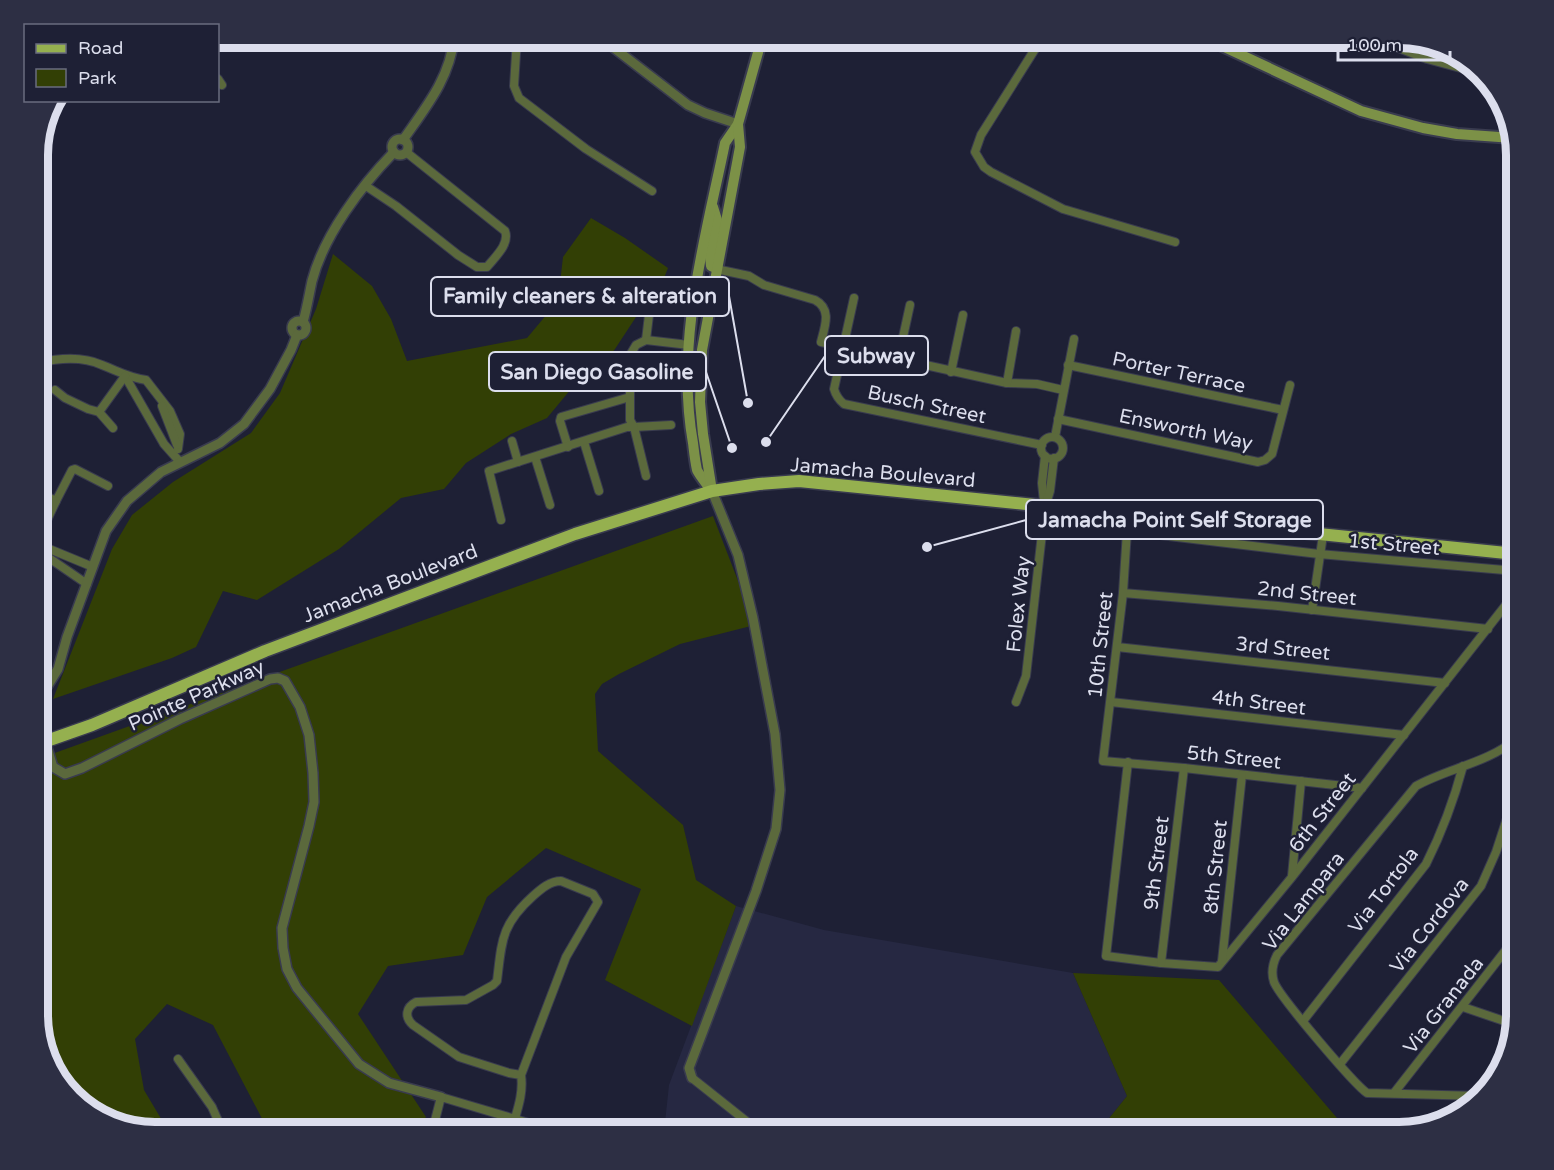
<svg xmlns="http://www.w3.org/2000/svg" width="1554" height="1170" viewBox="0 0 1554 1170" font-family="'Varela Round',sans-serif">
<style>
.built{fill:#262842}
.green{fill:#323f05}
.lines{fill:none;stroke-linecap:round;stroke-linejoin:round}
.minor-casing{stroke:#393b4f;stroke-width:10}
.tertiary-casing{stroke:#393b4f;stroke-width:12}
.secondary-casing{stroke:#393b4f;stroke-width:14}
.primary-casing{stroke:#393b4f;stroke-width:15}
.minor{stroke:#5b693c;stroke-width:8}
.tertiary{stroke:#5b693c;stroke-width:9}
.secondary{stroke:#7c9147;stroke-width:10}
.primary{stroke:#95b04f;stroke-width:12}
.labels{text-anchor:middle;stroke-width:5;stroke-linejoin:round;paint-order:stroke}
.street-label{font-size:20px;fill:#dcdeed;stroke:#1e2035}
.rim{fill:none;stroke:#dcdeed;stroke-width:8}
.leader{fill:none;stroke:#dcdeed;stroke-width:2}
.callout-dot{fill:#dcdeed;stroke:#1e2035;stroke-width:2}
.callout{fill:#1e2035;stroke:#dcdeed;stroke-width:2}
.callout-label{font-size:21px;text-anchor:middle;font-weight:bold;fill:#dcdeed}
</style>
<rect width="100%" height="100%" fill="#1e2035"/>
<path class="built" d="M736,906L824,930L1073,973L1127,1096L1098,1132H664L669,1085Z"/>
<g class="green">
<path d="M591,218L625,238L668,268L662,283H645L638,314L615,349L590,380L576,383L547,418L511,434L466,463L444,489L401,498L339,549L257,600L223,591L196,647L172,658L53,699L112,549L132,515L173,482L251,433L280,393L316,309L333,254L372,286L391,319L407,361L527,338L558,301L563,257Z"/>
<path d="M713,516L755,625L680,644L619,674L602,684L595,694L598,751L683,825L696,880L736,906L692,1026L605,980L641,889L546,848L487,897L463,955L388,966L358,1014L426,1117L414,1132H269L213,1025L167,1004L135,1039L144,1090L169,1132H155L83,1108L50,1067L38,1022V759Z"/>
<path d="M1073,973L1219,980L1349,1132H1364H1098L1127,1096Z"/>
</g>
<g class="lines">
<g class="minor-casing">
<g id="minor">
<path d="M517,38L514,86L519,98L586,149L652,191"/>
<path d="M1042,38L981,135L975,152L984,167L991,172L1063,209L1175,242"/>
<path d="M1373,38L1427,59L1479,73"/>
<path d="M218,79L222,85"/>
<path d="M366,186L396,206L458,255L477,267H487C495,257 510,244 505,231L406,152"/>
<path d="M716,269L749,276L764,285L815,300C832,309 825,326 821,342L1007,383L1037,384L1063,390"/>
<path d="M854,298L834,389C836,396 839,400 844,404L1042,445"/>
<path d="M646,340L651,298"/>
<path d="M898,360L910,305"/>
<path d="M38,363C59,358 82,356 102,365C120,372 127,377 146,380L170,411L180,434L178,449"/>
<path d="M1068,365L1283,410"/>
<path d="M951,372L963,315"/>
<path d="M125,376L164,444L180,462"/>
<path d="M630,376L666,377"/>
<path d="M1007,383L1016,331"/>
<path d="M55,390L65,398L88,409L99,412L113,428"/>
<path d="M162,406L177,445"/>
<path d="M99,412L125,376"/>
<path d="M1058,419L1258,462L1265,460L1272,454L1290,385"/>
<path d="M1055,437L1074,339"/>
<circle cx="1052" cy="448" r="11"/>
<path d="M512,441L518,462"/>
<path d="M584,442L599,491"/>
<path d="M568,447L560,421L561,417L630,397"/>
<path d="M535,457L550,505"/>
<path d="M646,476L634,427L671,425"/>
<path d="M38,492L56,501L72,470L75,469L108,486"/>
<path d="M1044,502L1042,483L1045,456"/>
<path d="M501,520L489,471L627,427H634L630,420V355L636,345L646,340L689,345"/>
<path d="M38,539L56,501"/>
<path d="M87,584L49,558L41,548H47L93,567"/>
<path d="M1123,593L1278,606L1488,629"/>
<path d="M1312,610L1323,535"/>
<path d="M38,632L44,635"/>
<path d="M1117,647L1445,683"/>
<path d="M1016,702L1026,676L1045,507L1050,491L1054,458"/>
<path d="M1111,702L1404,735"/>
<path d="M1128,762L1106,956L1161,963L1218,967L1292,877L1516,592"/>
<path d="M1362,788L1184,768L1103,761L1123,593L1127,531L1319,554L1516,571"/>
<path d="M1292,876L1301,781"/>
<path d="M1503,955L1516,960"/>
<path d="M1222,961L1242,775"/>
<path d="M1161,963L1184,768"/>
<path d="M1463,1007L1513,1024"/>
<path d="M1303,1021L1426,864C1442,832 1454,800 1463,766"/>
<path d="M178,1059L212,1107L223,1132"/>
<path d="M1340,1064L1481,886L1496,852L1516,791"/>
<path d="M692,1078L760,1132"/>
<path d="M1394,1093L1516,937"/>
<path d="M1480,1096L1367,1093C1354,1084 1279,996 1274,982C1271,973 1273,963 1277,955L1416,786C1448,768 1488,763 1516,739"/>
<path d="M432,1132L441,1097L559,1132"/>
<path d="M511,1132C516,1113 524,1095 521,1075L566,957L598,902L593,894L561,881C550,881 541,889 533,896C501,925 502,940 497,981L493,985L466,1000L416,1002C406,1007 404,1017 413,1025L459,1057L509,1073L521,1075"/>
</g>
</g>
<g class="tertiary-casing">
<g id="tertiary">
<path d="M601,38L688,105L705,113L738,124"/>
<circle cx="400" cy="147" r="8"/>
<path d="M403,140C426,107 450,78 454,38"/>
<circle cx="299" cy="328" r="7"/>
<path d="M303,322C307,308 309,295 312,281C324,235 361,186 394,152"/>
<path d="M38,711L43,693L58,669L67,637L106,531L127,501L161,472L220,443L244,424L270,389L291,350L297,335"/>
<path d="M38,718L53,767L65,774L82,768L180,719L270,679L278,678L285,681L300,707L309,735L313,773L314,802L309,826L282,928L283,948L287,969L297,988L359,1064L389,1083L441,1097"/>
<path d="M692,1078L689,1068L756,891L776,829L780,790L775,734L753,618L738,555L712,491"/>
</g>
</g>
<g class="secondary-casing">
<g id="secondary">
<path d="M1205,38L1361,111L1423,128L1457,134L1513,138"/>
<path d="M713,207L717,220L710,257L711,266L716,268"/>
<path d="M710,489C706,483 700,476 697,470C695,461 694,451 693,443C675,342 705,240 725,143L738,124"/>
<path d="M712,491L703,434L700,402L702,350L740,147L738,124L762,38"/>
</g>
</g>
<g class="primary-casing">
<path id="primary" d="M38,744L92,725L265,651L575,534L712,491L759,484L799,481L1516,554"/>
</g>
<use href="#minor" class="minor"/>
<use href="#tertiary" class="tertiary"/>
<use href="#secondary" class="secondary"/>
<use href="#primary" class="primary"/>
</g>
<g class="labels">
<g class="street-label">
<text transform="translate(1179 372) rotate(12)" y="7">Porter Terrace</text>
<text transform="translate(927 404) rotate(12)" y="7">Busch Street</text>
<text transform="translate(1186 429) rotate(12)" y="7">Ensworth Way</text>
<text transform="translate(883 472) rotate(5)" y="7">Jamacha Boulevard</text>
<text transform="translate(1394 544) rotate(5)" y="7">1st Street</text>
<text transform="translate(390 583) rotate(-21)" y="7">Jamacha Boulevard</text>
<text transform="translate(1307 593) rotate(6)" y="7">2nd Street</text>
<text transform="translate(1018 604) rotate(-84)" y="7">Folex Way</text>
<text transform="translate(1100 645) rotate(-84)" y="7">10th Street</text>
<text transform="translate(1283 648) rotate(6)" y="7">3rd Street</text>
<text transform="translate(196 695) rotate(-24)" y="7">Pointe Parkway</text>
<text transform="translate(1259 702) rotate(7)" y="7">4th Street</text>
<text transform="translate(1234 757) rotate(6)" y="7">5th Street</text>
<text transform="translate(1322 812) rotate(-52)" y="7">6th Street</text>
<text transform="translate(1156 863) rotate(-83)" y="7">9th Street</text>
<text transform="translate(1215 867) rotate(-84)" y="7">8th Street</text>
<text transform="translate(1383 890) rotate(-53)" y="7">Via Tortola</text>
<text transform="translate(1303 901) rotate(-52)" y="7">Via Lampara</text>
<text transform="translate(1429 925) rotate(-52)" y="7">Via Cordova</text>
<text transform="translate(1443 1005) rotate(-52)" y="7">Via Granada</text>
</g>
</g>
<path d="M0 0H1554V1170H0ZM155 48H1399A107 107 0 0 1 1506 155V1015A107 107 0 0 1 1399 1122H155A107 107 0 0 1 48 1015V155A107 107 0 0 1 155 48Z" fill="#2d2f44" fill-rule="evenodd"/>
<path class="rim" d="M155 48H1399A107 107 0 0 1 1506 155V1015A107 107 0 0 1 1399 1122H155A107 107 0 0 1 48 1015V155A107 107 0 0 1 155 48Z"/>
<path class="leader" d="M748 403L729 296M766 442L825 356M732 448L706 372M927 547L1026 520"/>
<g class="callout-dot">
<circle cx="748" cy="403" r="6"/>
<circle cx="766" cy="442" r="6"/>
<circle cx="732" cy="448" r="6"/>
<circle cx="927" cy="547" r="6"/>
</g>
<g class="callout">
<rect x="431" y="277" width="298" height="39" rx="6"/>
<rect x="825" y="336" width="103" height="39" rx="6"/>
<rect x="489" y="352" width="217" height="39" rx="6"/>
<rect x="1026" y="500" width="297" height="39" rx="6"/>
</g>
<g class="callout-label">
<text x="580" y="303">Family cleaners &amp; alteration</text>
<text x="876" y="363">Subway</text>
<text x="597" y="379">San Diego Gasoline</text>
<text x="1175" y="527">Jamacha Point Self Storage</text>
</g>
<rect x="24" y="24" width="195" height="78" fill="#1e2035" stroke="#6a6c7f" stroke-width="1.5"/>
<rect x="36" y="44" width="30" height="9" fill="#95b04f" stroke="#6a6c7f" stroke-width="1.5"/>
<text x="78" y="54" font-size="18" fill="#dcdeed">Road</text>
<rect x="36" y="69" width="30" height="18" fill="#323f05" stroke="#6a6c7f" stroke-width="1.5"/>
<text x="78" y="84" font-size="18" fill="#dcdeed">Park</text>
<path d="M1338 51v9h112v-9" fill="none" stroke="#dcdeed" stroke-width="3"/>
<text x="1347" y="51" font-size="18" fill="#dcdeed" stroke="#1e2035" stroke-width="4.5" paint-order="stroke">100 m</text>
</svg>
